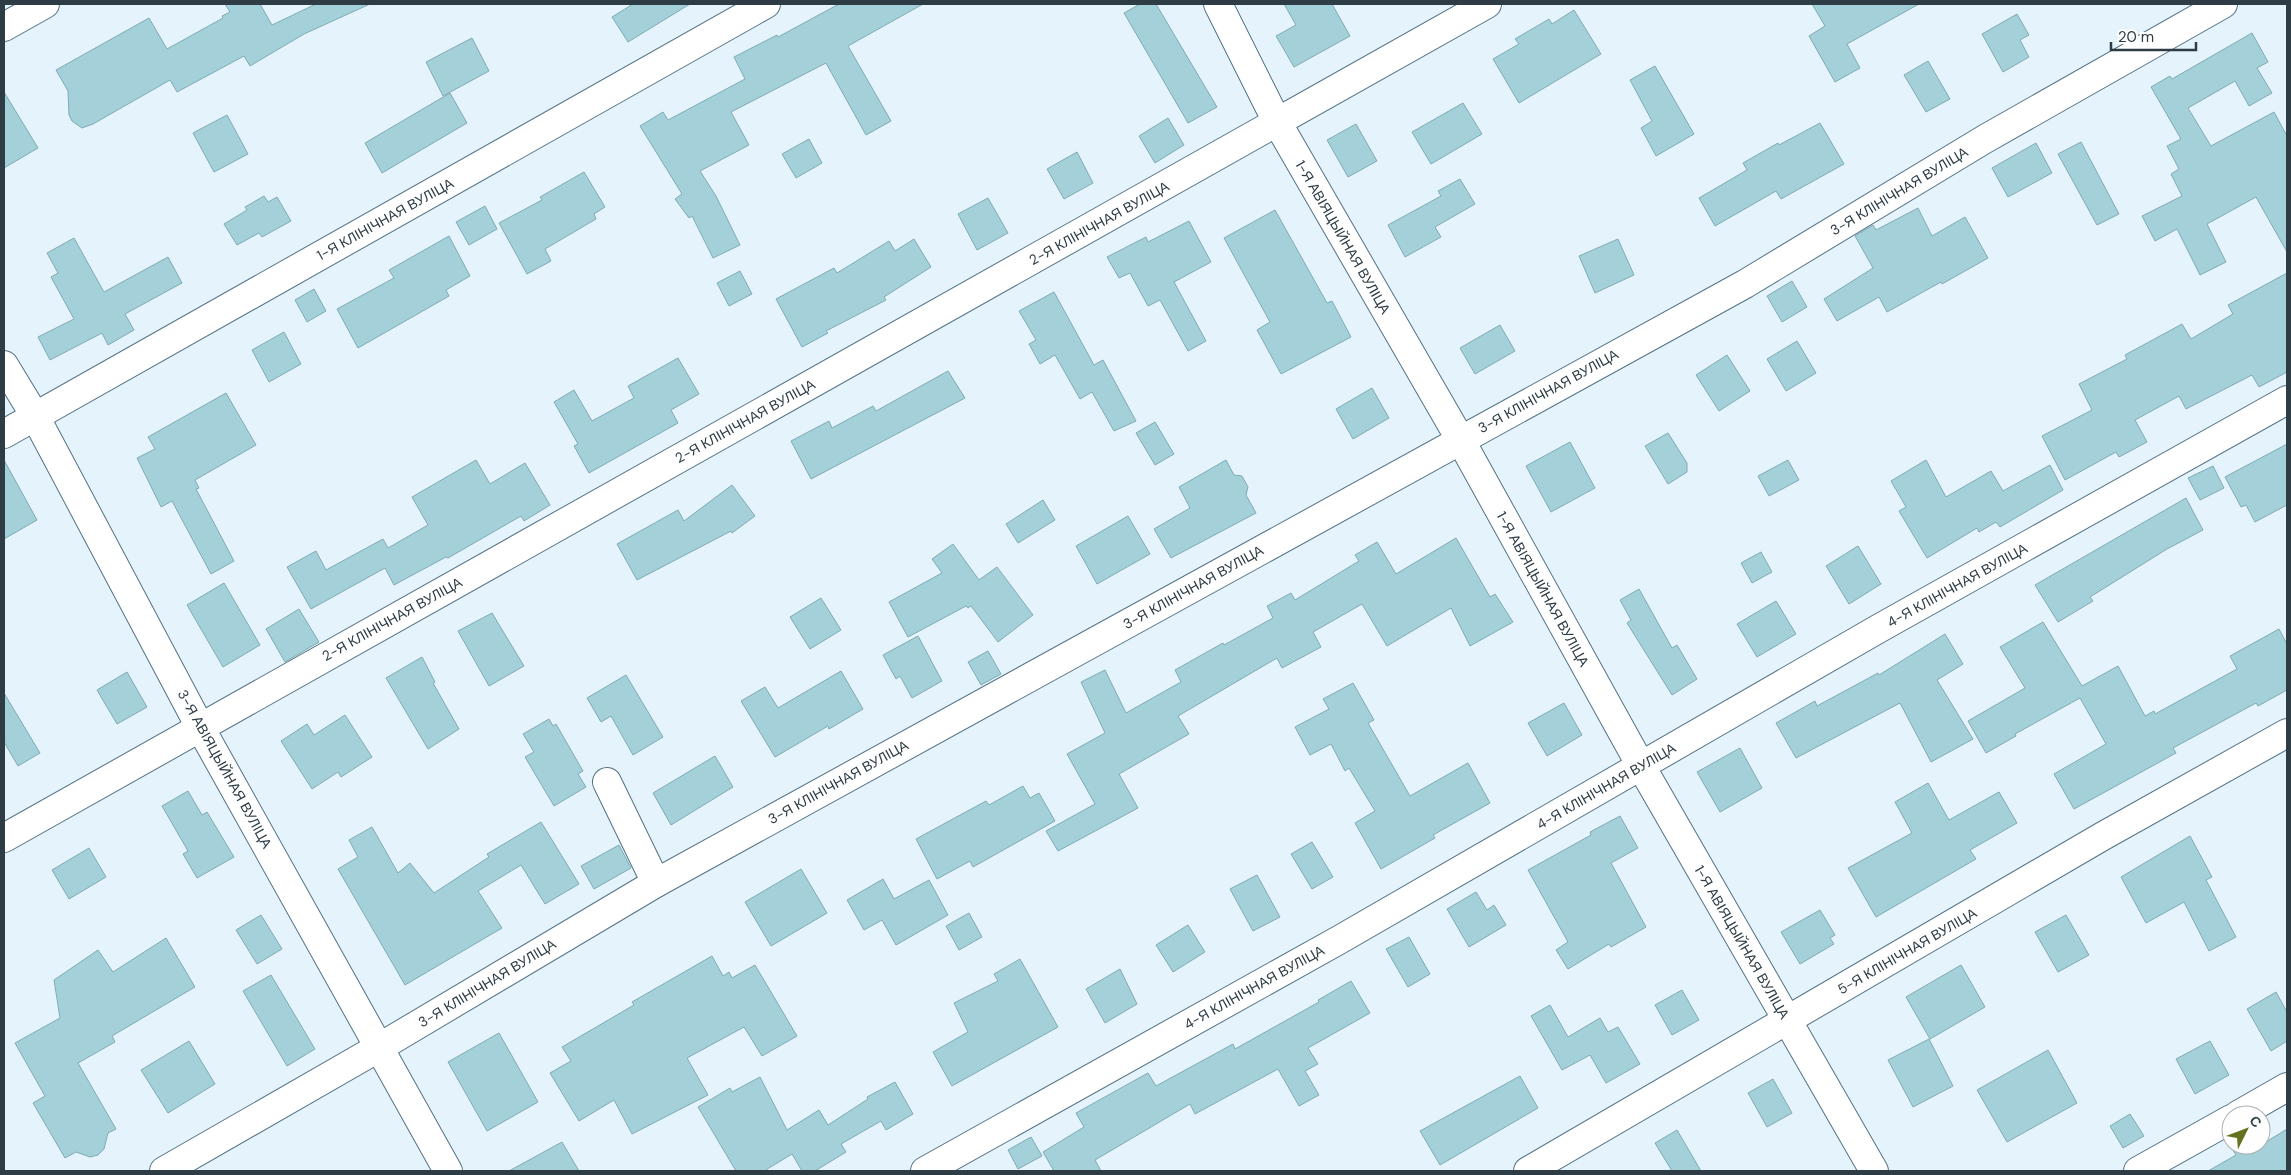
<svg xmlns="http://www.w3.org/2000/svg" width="2291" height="1175" viewBox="0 0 2291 1175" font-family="'DM Sans',sans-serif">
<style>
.building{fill:#a4d0d9;stroke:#80abb4}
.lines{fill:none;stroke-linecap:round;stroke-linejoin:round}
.minor-casing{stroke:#527285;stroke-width:30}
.minor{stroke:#fff;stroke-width:28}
.labels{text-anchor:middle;stroke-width:5;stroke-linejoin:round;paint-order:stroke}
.street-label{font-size:14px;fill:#2e3c45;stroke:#fefefe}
</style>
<rect width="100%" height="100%" fill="#e5f3fc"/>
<g class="building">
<path d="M225,4H260L272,25L316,4H370L304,34L250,66L244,56L177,92L170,80L93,124L82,128L72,121L69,115L68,91L56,70L149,18L167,49L223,18L222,16L230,12Z"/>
<path d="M633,4H690L628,42L612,17Z"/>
<path d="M839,4H923L848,46L891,121L866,135L826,63L731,112L749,145L700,171L716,196L740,245L713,258L692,216L689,218L675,199L682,194L640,126L663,112L668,120L745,79L734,57L777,35L778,37Z"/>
<path d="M1140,4H1156L1217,107L1188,123L1124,13Z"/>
<path d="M1284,4H1332L1350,36L1294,67L1276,36L1296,25Z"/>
<path d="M1812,4H1919L1847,44L1860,68L1835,82L1809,36L1825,26Z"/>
<path d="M1574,10L1601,54L1519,103L1493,59L1519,44L1515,39L1549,19L1552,24Z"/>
<path d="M2017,14L2029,35L2020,40L2029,57L2003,72L1982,34Z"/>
<path d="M2252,33L2268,62L2257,68L2272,93L2249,106L2235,81L2188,108L2211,146L2274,112L2287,136V252L2256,197L2207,224L2226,262L2200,275L2177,229L2155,241L2142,216L2182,196L2171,174L2179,169L2167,146L2181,139L2151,87L2170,76L2172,79Z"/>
<path d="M472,38L489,71L443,96L426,62Z"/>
<path d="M1928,61L1950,99L1926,112L1904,75Z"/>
<path d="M1655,66L1694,134L1656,156L1641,128L1652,121L1630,80Z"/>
<path d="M4,92L38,148L4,168Z"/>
<path d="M450,93L467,123L382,173L365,143Z"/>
<path d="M1463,103L1482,134L1431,164L1412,132Z"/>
<path d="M227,115L248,154L214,172L193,133Z"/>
<path d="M1168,118L1184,145L1155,163L1139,136Z"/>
<path d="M1820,123L1844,164L1781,199L1776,191L1715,226L1699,198L1747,170L1743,163L1778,143L1779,145Z"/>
<path d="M1356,124L1377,161L1348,177L1327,140Z"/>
<path d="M809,139L822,163L796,178L782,154Z"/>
<path d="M2081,142L2119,214L2097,225L2058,154Z"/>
<path d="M2036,143L2052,173L2008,197L1992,168Z"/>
<path d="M1077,152L1093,183L1064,199L1047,169Z"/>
<path d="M584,172L605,207L594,214L596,219L545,249L551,261L527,274L499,223L542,200L540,197Z"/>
<path d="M1460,179L1475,204L1435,227L1441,237L1405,257L1388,225L1441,196L1438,191Z"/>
<path d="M264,196L268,202L277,197L291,221L262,237L259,233L237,245L224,224L247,210L245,207Z"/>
<path d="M988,198L1008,233L977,250L958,214Z"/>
<path d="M485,206L497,229L469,245L456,222Z"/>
<path d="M1918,208L1932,236L1965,217L1988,258L1942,284L1941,282L1887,312L1879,297L1837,321L1824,299L1873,268L1855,236L1873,225L1876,230Z"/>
<path d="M1275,210L1327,303L1332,301L1351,337L1281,374L1257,330L1270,322L1224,238Z"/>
<path d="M1189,221L1211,262L1174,282L1206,341L1188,351L1160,300L1148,306L1130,273L1119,278L1107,257L1146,237L1148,242Z"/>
<path d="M449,236L470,276L446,290L449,296L358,348L337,309L394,278L389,270Z"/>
<path d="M74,238L104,292L168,257L182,283L125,314L134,330L108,345L102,333L50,360L38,337L74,319L51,277L58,273L47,253Z"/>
<path d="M914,239L931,267L884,297L886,300L826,331L828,333L802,347L776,299L834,268L837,273L889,241L895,251Z"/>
<path d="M1618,239L1634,275L1595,293L1579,256Z"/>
<path d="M740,271L752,294L729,306L717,283Z"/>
<path d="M2287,273V372L2259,387L2252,375L2186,409L2179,396L2135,420L2147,442L2119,457L2116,452L2065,480L2042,436L2092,410L2079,384L2127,359L2125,355L2182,324L2191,339L2233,314L2228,305Z"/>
<path d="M1792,281L1807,307L1782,322L1767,296Z"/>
<path d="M314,289L326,311L307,322L295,300Z"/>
<path d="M1054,292L1094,365L1103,360L1136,421L1114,431L1092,392L1080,399L1055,355L1040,364L1029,344L1036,340L1019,311Z"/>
<path d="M1500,325L1515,351L1475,374L1460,348Z"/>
<path d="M284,332L301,364L269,382L252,350Z"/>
<path d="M1797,341L1816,373L1786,391L1767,359Z"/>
<path d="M1727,355L1750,391L1719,411L1696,375Z"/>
<path d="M678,358L699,394L671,410L678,423L589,473L574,446L578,444L554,402L574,390L592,421L634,398L628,386Z"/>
<path d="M948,371L965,398L811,479L791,441L829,421L832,428L873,406L876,411Z"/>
<path d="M1372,388L1389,418L1353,439L1336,409Z"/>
<path d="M226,393L256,445L195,480L199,488L196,489L234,561L211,574L172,501L161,507L137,458L155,449L148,437Z"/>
<path d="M1155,422L1174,454L1155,465L1136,433Z"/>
<path d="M1668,433L1687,463V472L1668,484L1645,446Z"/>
<path d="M1570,442L1595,488L1551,512L1526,466Z"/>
<path d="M2287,444V505L2255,522L2246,505L2241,507L2225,477Z"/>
<path d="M4,460L37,520L4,539Z"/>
<path d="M476,460L490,484L525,463L550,505L524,521L521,516L448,558L446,557L394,585L385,568L311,609L287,567L316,551L326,570L383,539L388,548L428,525L412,497Z"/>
<path d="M1226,460L1234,475L1242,476L1248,487L1246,495L1256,513L1171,558L1154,529L1190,508L1179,487Z"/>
<path d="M1788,460L1799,480L1769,496L1758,476Z"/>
<path d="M1926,460L1946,497L1991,471L2003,491L2050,465L2063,490L2000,527L1996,522L1979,532L1977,528L1927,558L1899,511L1906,507L1891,481Z"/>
<path d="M2213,466L2224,488L2200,500L2188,478Z"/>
<path d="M732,485L755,516L732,533L731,531L637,580L617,544L678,510L684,521Z"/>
<path d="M2186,498L2203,530L2167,549L2090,597L2093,601L2058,622L2035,585Z"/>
<path d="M1043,500L1055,520L1018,543L1006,524Z"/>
<path d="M1128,516L1150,554L1097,584L1076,546Z"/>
<path d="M1456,538L1490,597L1495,594L1513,622L1470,646L1451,608L1387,646L1362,604L1313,632L1321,647L1282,668L1277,658L1178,716L1189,734L1119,774L1138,808L1058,851L1046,831L1095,804L1067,754L1105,733L1081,682L1105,670L1126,713L1181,682L1175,670L1223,643L1224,645L1273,618L1267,606L1291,593L1295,600L1359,561L1355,555L1377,542L1396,574Z"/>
<path d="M953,544L979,580L997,567L1033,615L998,642L971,606L968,608L966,606L908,637L889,602L942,573L932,559Z"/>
<path d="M1858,546L1881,584L1849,604L1826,566Z"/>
<path d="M1761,552L1772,572L1752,583L1741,563Z"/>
<path d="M224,583L260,645L223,667L187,605Z"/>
<path d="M1639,589L1672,648L1677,645L1697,679L1672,695L1627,623L1631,620L1620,600Z"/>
<path d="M821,598L841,630L810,649L790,617Z"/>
<path d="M1776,601L1796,634L1757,657L1737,624Z"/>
<path d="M299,609L319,642L285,662L266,629Z"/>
<path d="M492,613L524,666L489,686L458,631Z"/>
<path d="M2043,622L2082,686L2118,666L2145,716L2154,711L2155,714L2237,669L2230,656L2279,629L2287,644V690L2258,706L2256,703L2173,748L2176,753L2074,809L2054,774L2106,744L2080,698L2015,734L2016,736L1986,753L1968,721L2025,688L2000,647Z"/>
<path d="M1945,634L1963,664L1937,680L1973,739L1931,762L1900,703L1796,758L1776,723L1815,701L1817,706L1878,673L1879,675Z"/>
<path d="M918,636L942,681L912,698L900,676L896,679L883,655Z"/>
<path d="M988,651L1001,674L981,685L968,662Z"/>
<path d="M422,657L435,682L433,683L459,729L428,749L386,678Z"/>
<path d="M841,671L863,709L829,729L828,726L775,757L741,701L765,687L778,708Z"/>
<path d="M127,672L147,707L117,724L97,690Z"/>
<path d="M626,675L663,737L633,755L611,716L601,722L587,698Z"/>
<path d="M1353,683L1374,720L1368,723L1410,796L1468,763L1490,803L1433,835L1435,838L1381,869L1355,823L1375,811L1349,768L1345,771L1331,744L1310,755L1295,727L1329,709L1323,699Z"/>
<path d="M4,693L40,753L18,766L4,742Z"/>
<path d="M1564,703L1582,735L1547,756L1528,723Z"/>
<path d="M345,715L372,757L341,777L338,772L312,789L281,741L307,724L314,735Z"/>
<path d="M549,719L553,726L556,724L583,771L578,774L586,787L554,806L525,757L534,752L523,734Z"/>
<path d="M1740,748L1762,788L1720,812L1697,772Z"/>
<path d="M715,756L733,787L671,825L653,793Z"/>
<path d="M1928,783L1949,820L1999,792L2017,823L1970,850L1976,859L1876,917L1848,868L1912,833L1895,802Z"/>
<path d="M1023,786L1030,798L1039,793L1055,821L973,867L970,861L937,879L916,839L986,801L989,805Z"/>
<path d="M188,791L202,815L207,812L234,857L197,878L183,854L188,851L162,806Z"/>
<path d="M1620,816L1638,848L1611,863L1646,927L1611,947L1609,944L1568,969L1556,950L1568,942L1528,870L1591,835L1590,832Z"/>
<path d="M541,822L579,884L545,904L521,865L478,891L502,928L405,985L338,869L358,857L349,840L372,827L398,873L410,863L434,893L489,857L487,854Z"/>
<path d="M2190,836L2212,877L2206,880L2236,937L2209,951L2184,902L2146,923L2121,877Z"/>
<path d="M1312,842L1333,877L1312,889L1291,854Z"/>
<path d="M619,845L631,868L594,889L581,866Z"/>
<path d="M89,848L106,877L69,899L52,870Z"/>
<path d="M801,869L827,913L771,946L745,902Z"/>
<path d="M1257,875L1280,917L1253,931L1230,889Z"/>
<path d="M883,879L894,899L929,880L948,915L896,945L882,920L864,930L847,900Z"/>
<path d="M1476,892L1487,910L1494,905L1506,925L1469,947L1447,909Z"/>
<path d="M1820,910L1835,935L1830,938L1834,944L1800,964L1781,932Z"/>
<path d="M969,913L982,937L959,950L946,926Z"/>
<path d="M261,915L282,949L257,964L236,930Z"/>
<path d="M2066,915L2089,955L2058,972L2035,932Z"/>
<path d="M1188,925L1205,952L1173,972L1156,945Z"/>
<path d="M1409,937L1430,974L1408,987L1386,949Z"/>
<path d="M166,938L195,987L112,1036L115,1042L78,1063L116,1129L108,1133L104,1149L98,1155L90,1157L76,1152L65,1158L33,1103L45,1096L15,1043L60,1018L54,980L98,950L113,972Z"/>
<path d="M712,956L723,976L729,972L732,978L755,965L797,1036L762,1056L744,1027L687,1058L708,1095L632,1134L614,1100L579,1121L550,1073L571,1061L562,1047L634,1005L632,1002Z"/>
<path d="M1020,959L1058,1027L952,1086L933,1052L968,1032L954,1003L998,981L994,974Z"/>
<path d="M1961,965L1985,1007L1930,1039L1906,997Z"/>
<path d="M1120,969L1137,1004L1105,1023L1086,989Z"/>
<path d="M271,975L315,1049L287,1066L243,991Z"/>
<path d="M1351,981L1370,1013L1308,1048L1318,1064L1305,1071L1319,1095L1299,1106L1278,1069L1195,1114L1190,1104L1095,1160L1101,1171H1054L1043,1152L1084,1127L1076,1113L1148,1073L1156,1086L1233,1044L1235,1049L1319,1002L1318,1000Z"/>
<path d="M1682,990L1699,1020L1672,1035L1655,1005Z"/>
<path d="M2276,992L2287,1012V1041L2271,1051L2247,1009Z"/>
<path d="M1550,1005L1568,1037L1600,1018L1608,1032L1618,1027L1640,1064L1606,1083L1590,1055L1562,1070L1531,1016Z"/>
<path d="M499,1033L538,1102L487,1131L448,1062Z"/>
<path d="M1929,1039L1953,1086L1913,1107L1888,1060Z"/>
<path d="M189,1041L215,1084L168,1113L141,1070Z"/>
<path d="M2210,1041L2229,1075L2195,1094L2176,1059Z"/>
<path d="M2048,1050L2077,1103L2007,1142L1977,1090Z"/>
<path d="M1520,1076L1538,1108L1440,1165L1420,1131Z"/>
<path d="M760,1077L787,1130L819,1110L828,1125L868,1099L867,1097L895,1082L913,1114L886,1130L881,1121L841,1144L846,1152L815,1171H802L792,1154L764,1171H736L698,1107L730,1088L732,1092Z"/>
<path d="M1773,1079L1792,1113L1767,1127L1748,1093Z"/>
<path d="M2130,1114L2144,1136L2123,1148L2110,1126Z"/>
<path d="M2287,1129V1171H2208L2236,1155L2230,1145H2261Z"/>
<path d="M1677,1130L1701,1171H1672L1655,1143Z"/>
<path d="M1031,1137L1042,1156L1018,1169L1008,1150Z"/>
<path d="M562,1142L579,1171H509Z"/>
</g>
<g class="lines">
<g class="minor-casing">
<g id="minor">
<path d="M1218,4L1277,122L1460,439L1641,766L1874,1171"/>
<path d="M4,27L45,4"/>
<path d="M4,365L35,416L200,727L448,1171"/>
<path d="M4,434L766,4"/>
<path d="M607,782L656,883"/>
<path d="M4,838L1487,4"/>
<path d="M2238,1115L2287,1087"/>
<path d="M164,1171L380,1047L656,883L1745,284L1985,139L2223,4"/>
<path d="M925,1171L1339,940L1878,629L2287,400"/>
<path d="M1528,1171L2103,836L2287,733"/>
<path d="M2138,1171L2231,1119"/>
</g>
</g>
<use href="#minor" class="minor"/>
</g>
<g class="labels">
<g class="street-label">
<text transform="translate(1899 191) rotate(-31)" y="5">3-Я КЛІНІЧНАЯ ВУЛІЦА</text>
<text transform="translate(385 219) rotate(-29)" y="5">1-Я КЛІНІЧНАЯ ВУЛІЦА</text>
<text transform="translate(1099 223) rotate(-29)" y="5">2-Я КЛІНІЧНАЯ ВУЛІЦА</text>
<text transform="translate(1343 237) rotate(60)" y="5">1-Я АВІЯЦЫЙНАЯ ВУЛІЦА</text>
<text transform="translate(1548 391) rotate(-29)" y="5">3-Я КЛІНІЧНАЯ ВУЛІЦА</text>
<text transform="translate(745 421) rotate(-29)" y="5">2-Я КЛІНІЧНАЯ ВУЛІЦА</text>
<text transform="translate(1957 585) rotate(-29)" y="5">4-Я КЛІНІЧНАЯ ВУЛІЦА</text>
<text transform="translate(1193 587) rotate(-29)" y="5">3-Я КЛІНІЧНАЯ ВУЛІЦА</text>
<text transform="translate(1543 589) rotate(61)" y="5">1-Я АВІЯЦЫЙНАЯ ВУЛІЦА</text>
<text transform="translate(392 619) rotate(-29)" y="5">2-Я КЛІНІЧНАЯ ВУЛІЦА</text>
<text transform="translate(225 769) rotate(61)" y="5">3-Я АВІЯЦЫЙНАЯ ВУЛІЦА</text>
<text transform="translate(838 782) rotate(-29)" y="5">3-Я КЛІНІЧНАЯ ВУЛІЦА</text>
<text transform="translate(1606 786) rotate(-30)" y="5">4-Я КЛІНІЧНАЯ ВУЛІЦА</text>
<text transform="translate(1742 942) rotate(60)" y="5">1-Я АВІЯЦЫЙНАЯ ВУЛІЦА</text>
<text transform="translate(1907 951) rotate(-30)" y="5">5-Я КЛІНІЧНАЯ ВУЛІЦА</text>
<text transform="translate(487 983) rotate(-31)" y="5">3-Я КЛІНІЧНАЯ ВУЛІЦА</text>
<text transform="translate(1254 987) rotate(-29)" y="5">4-Я КЛІНІЧНАЯ ВУЛІЦА</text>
</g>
</g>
<rect width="2291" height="1175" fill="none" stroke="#2e3c45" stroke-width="10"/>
<g transform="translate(2246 1130) rotate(48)"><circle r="24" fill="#fefefe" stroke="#abb0b4"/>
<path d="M0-4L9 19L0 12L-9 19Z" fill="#64721e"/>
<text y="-8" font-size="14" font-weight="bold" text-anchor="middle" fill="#2e3c45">С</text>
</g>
<path d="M2111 42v8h85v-8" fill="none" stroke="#2e3c45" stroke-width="2.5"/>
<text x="2118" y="42" font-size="15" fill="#2e3c45" stroke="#fefefe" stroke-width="4" paint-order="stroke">20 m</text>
</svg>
